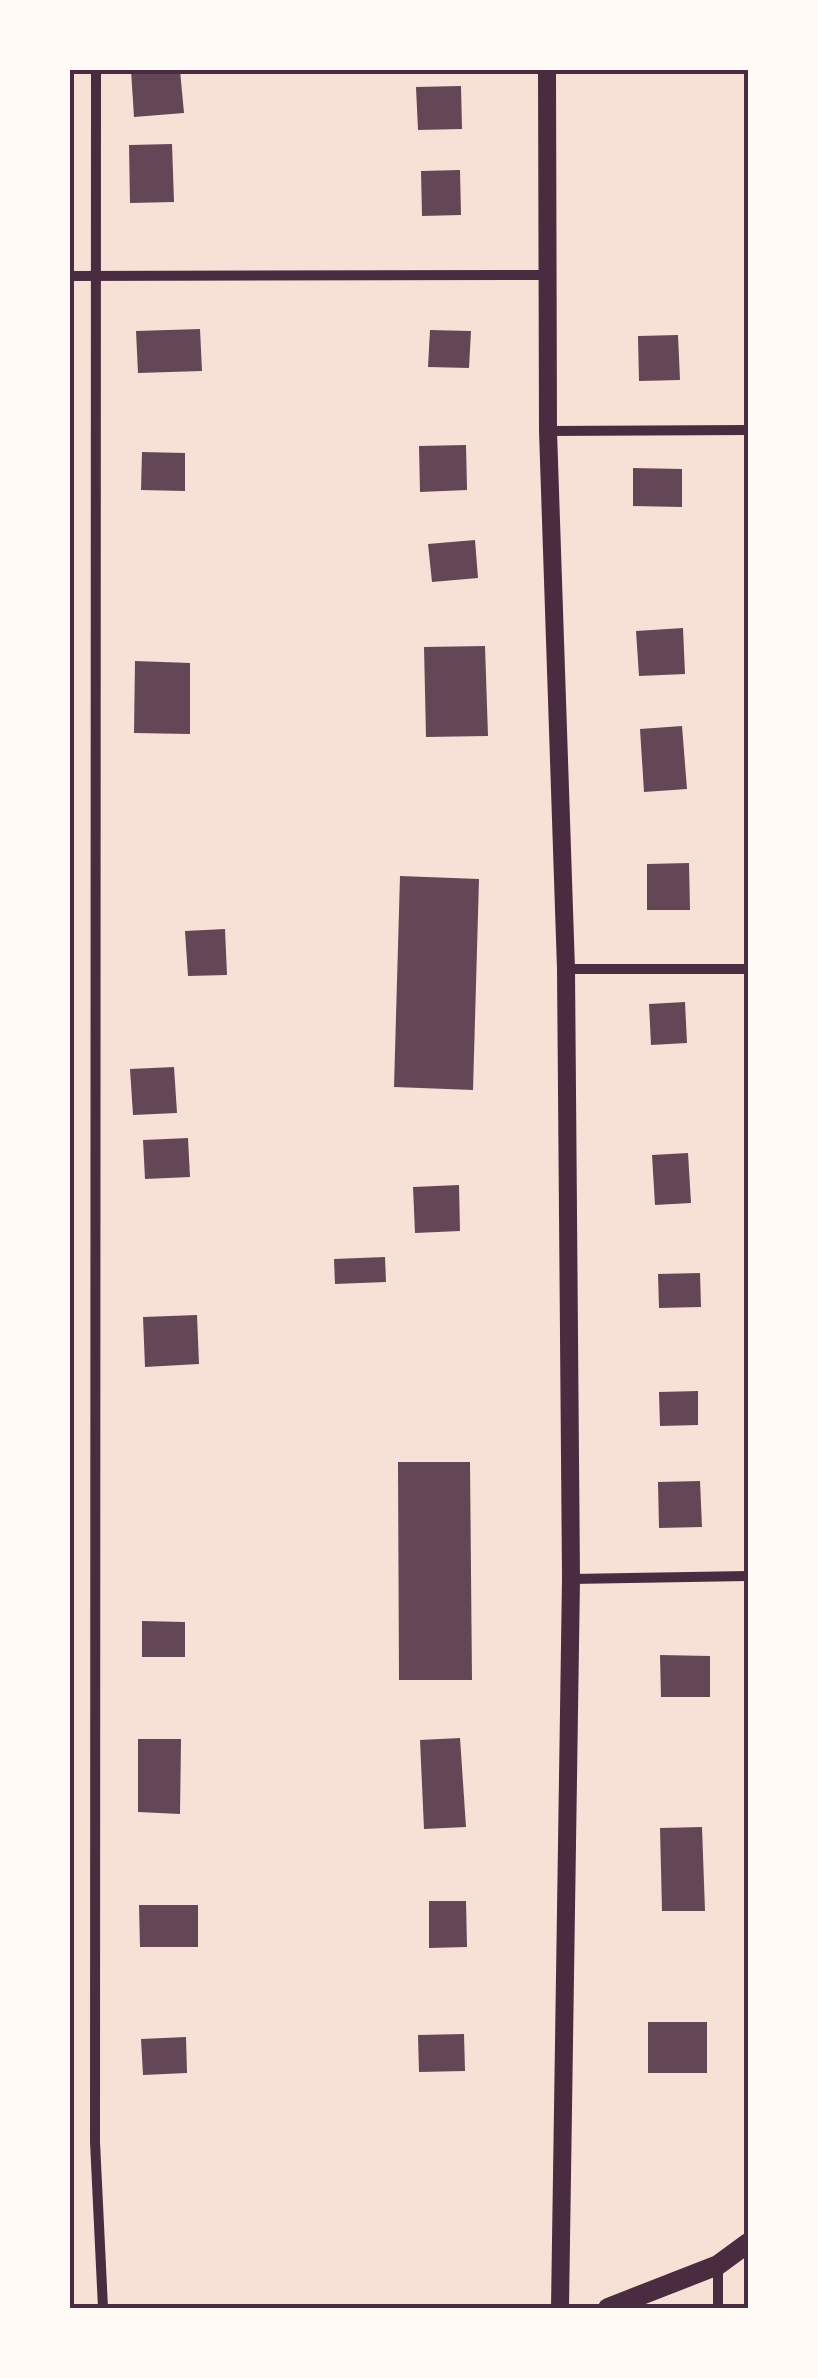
<svg xmlns="http://www.w3.org/2000/svg" width="818" height="2378" viewBox="0 0 818 2378" font-family="'Sofia Sans Condensed',sans-serif">
<style>
.building{fill:#644757}
.lines{fill:none;stroke-linecap:round;stroke-linejoin:round}
.minor{stroke:#4a2c40;stroke-width:10}
.tertiary{stroke:#4a2c40;stroke-width:18}
.secondary{stroke:#4a2c40;stroke-width:20}
.neatline{fill:none;stroke:#4a2c40;stroke-width:4}
</style>
<rect width="100%" height="100%" fill="#f7e1d7"/>
<g class="building">
<path d="M131,70H180L184,113L134,117Z"/>
<path d="M461,86L462,129L418,130L416,87Z"/>
<path d="M172,144L174,202L130,203L129,145Z"/>
<path d="M460,170L461,215L422,216L421,171Z"/>
<path d="M200,329L202,371L138,373L136,331Z"/>
<path d="M430,330L471,331L469,368L428,367Z"/>
<path d="M678,335L680,380L639,381L638,336Z"/>
<path d="M466,445L467,490L420,492L419,446Z"/>
<path d="M142,452L185,453V491L141,490Z"/>
<path d="M633,468L682,469V507L633,506Z"/>
<path d="M475,540L478,578L432,582L428,544Z"/>
<path d="M683,628L685,674L639,676L636,631Z"/>
<path d="M485,646L488,736L426,737L424,647Z"/>
<path d="M135,661L190,663V734L134,733Z"/>
<path d="M682,726L687,789L644,792L640,729Z"/>
<path d="M689,863L690,910H647V864Z"/>
<path d="M400,876L479,879L473,1090L394,1087Z"/>
<path d="M225,929L227,975L188,976L185,931Z"/>
<path d="M685,1002L687,1043L651,1045L649,1004Z"/>
<path d="M174,1067L177,1113L133,1115L130,1069Z"/>
<path d="M188,1138L190,1177L145,1179L143,1140Z"/>
<path d="M688,1153L691,1203L655,1205L652,1155Z"/>
<path d="M459,1185L460,1231L415,1233L413,1187Z"/>
<path d="M385,1257L386,1282L335,1284L334,1259Z"/>
<path d="M700,1273L701,1307L659,1308L658,1274Z"/>
<path d="M197,1315L199,1364L145,1367L143,1317Z"/>
<path d="M698,1391V1425L660,1426L659,1392Z"/>
<path d="M398,1462H470L472,1680H399Z"/>
<path d="M700,1481L702,1527L659,1528L658,1482Z"/>
<path d="M142,1621L185,1622V1657H142Z"/>
<path d="M660,1655L710,1656V1697H661Z"/>
<path d="M460,1738L466,1827L424,1829L420,1740Z"/>
<path d="M138,1739H181L180,1814L138,1812Z"/>
<path d="M702,1827L705,1911H662L660,1828Z"/>
<path d="M429,1901H466L467,1947L429,1948Z"/>
<path d="M139,1905H198V1947H140Z"/>
<rect x="648" y="2022" width="59" height="51"/>
<path d="M464,2034L465,2071L419,2072L418,2035Z"/>
<path d="M186,2037L187,2073L143,2075L141,2039Z"/>
</g>
<g class="lines">
<g class="minor">
<path d="M96,70L95,2142L103,2308"/>
<path d="M70,276L546,275"/>
<path d="M548,431L748,430"/>
<path d="M566,969H748"/>
<path d="M571,1579L748,1576"/>
<path d="M718,2266V2308"/>
</g>
<path class="tertiary" d="M547,70L548,431L566,969L571,1579L560,2308"/>
<path class="secondary" d="M608,2308L718,2265L748,2243"/>
</g>
<rect width="818" height="2378" fill="none" stroke="#fffaf5" stroke-width="145"/>
<rect x="72" y="72" width="674" height="2234" class="neatline"/>
</svg>
